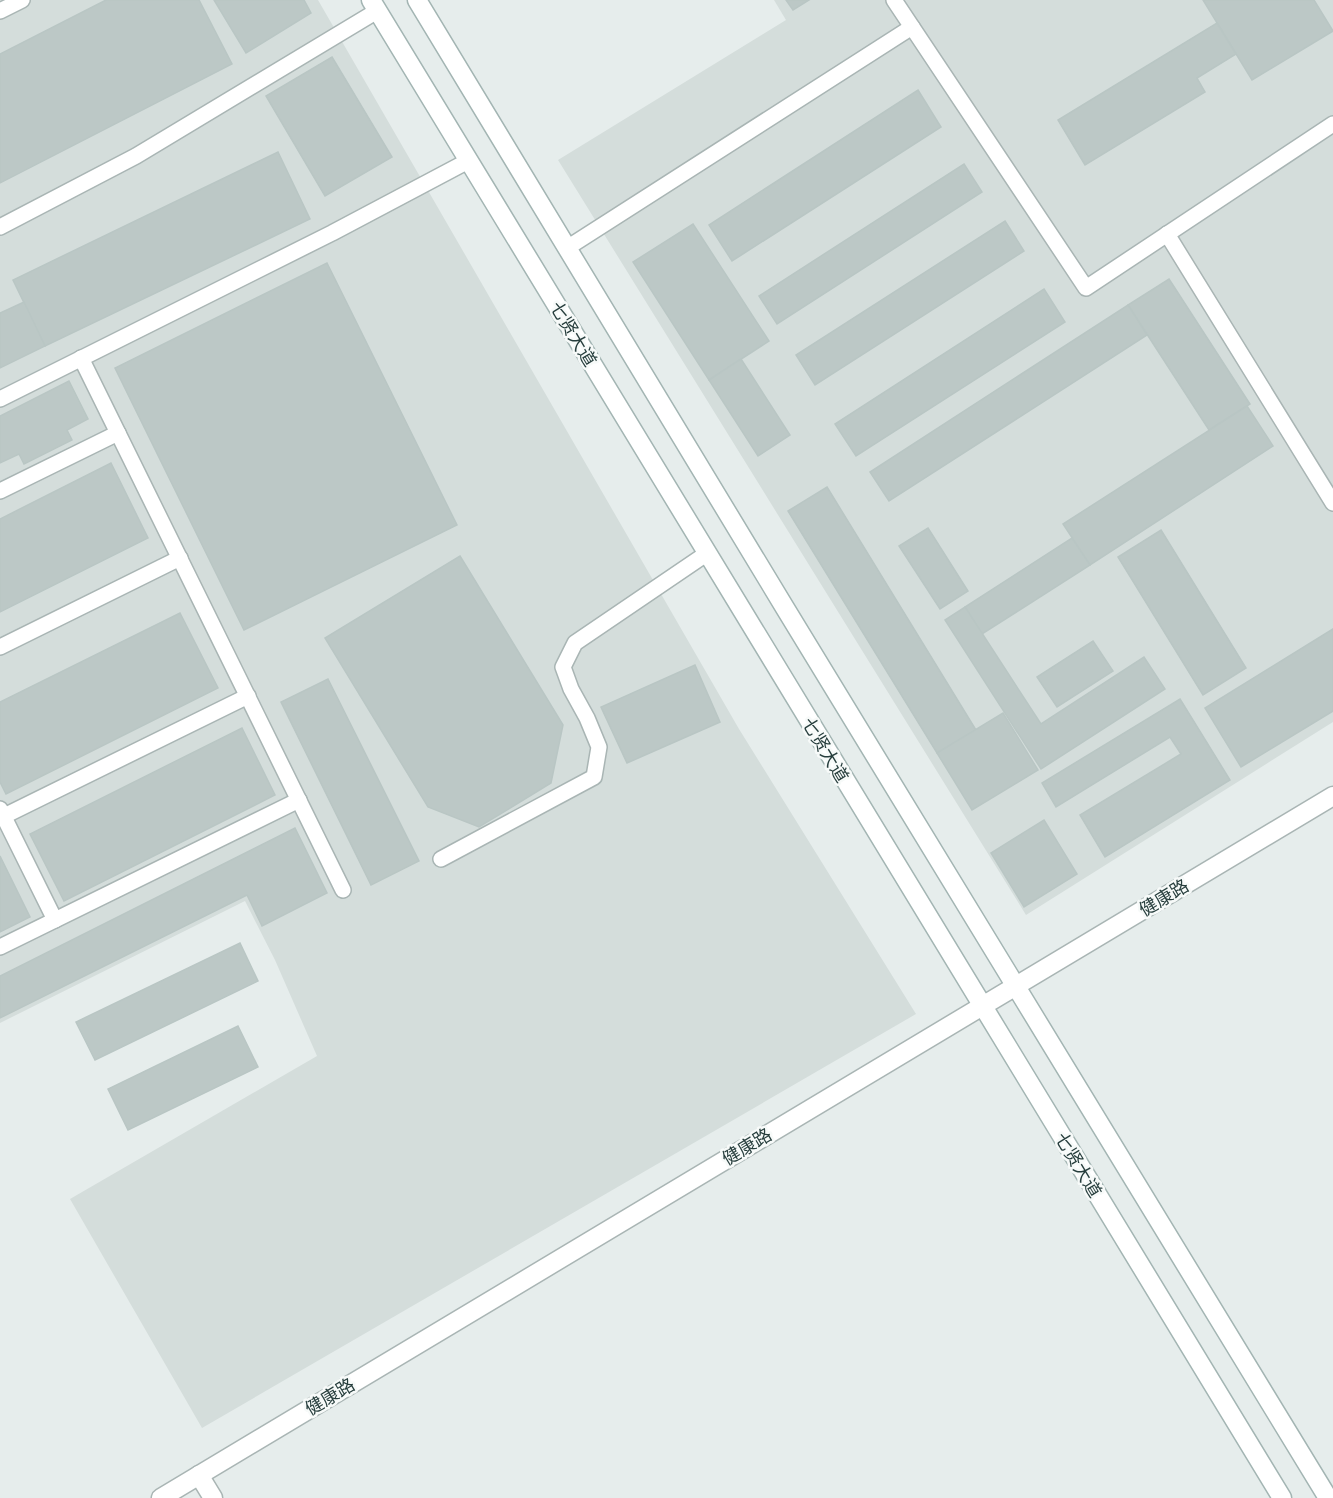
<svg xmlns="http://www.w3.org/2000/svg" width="1333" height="1498" viewBox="0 0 1333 1498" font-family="'Space Grotesk','Noto Sans SC',sans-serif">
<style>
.built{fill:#d4dddb}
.building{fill:#bcc8c6;stroke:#b9c6c4;stroke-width:1.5}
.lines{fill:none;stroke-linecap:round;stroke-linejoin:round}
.service-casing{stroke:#a9b5b4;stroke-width:18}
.minor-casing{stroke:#a9b5b4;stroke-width:21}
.tertiary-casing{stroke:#a9b5b4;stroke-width:21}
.secondary-casing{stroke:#a3b5b3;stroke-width:21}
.service{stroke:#fff;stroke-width:15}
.minor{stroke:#fff;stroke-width:18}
.tertiary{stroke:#fff;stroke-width:18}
.secondary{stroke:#fff;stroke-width:18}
.labels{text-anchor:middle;stroke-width:5;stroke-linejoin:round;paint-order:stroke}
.street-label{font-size:18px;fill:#273e3d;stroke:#f7faf9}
</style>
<rect width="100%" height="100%" fill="#e6edec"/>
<g class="built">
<path d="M0,0H318L739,729L916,1014L202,1428L70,1199L317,1056L275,960L245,901L0,1023Z"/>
<path d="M774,0H1333V722L1026,915L558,160L786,20Z"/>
</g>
<g class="building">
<path d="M106,0H199L232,64L0,183V54Z"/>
<path d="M214,0H304L311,13L246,53Z"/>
<path d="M786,0H809L793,10Z"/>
<path d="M1203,0H1314L1333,31L1252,80Z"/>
<path d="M1217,23L1236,54L1197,78L1205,92L1085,165L1058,120Z"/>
<path d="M332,57L392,157L325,196L266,96Z"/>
<path d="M918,90L941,127L732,261L709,225Z"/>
<path d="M278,152L310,219L45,346L13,280Z"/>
<path d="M964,164L982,192L777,324L759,296Z"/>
<path d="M1005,221L1024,251L815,385L796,355Z"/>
<path d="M693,224L769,341L709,380L633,262Z"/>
<path d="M327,263L457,525L244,630L115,368Z"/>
<path d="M1169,279L1250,404L1209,430L1128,305Z"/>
<path d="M1044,289L1065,322L856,456L835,424Z"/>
<path d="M24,302L45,346L0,368V313Z"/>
<path d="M1128,305L1147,335L889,501L870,472Z"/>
<path d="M741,359L790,435L758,456L709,380Z"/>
<path d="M69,381L88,419L67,430L72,440L24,464L19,454L0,463V416Z"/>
<path d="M1247,406L1273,446L1090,565L1063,524Z"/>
<path d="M111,463L148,538L0,612V519Z"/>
<path d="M827,487L976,730L937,753L788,511Z"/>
<path d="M928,528L968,591L940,609L899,546Z"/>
<path d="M1161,530L1246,668L1203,695L1118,557Z"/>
<path d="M1072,538L1090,565L982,634L965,607Z"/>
<path d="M460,556L563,725L551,783L479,827L428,807L325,638Z"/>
<path d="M965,607L1041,724L1144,657L1165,689L1041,769L945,620Z"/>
<path d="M180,613L218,688L6,794L0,782V702Z"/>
<path d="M1333,629V711L1241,767L1205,708Z"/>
<path d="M1093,641L1113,671L1057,707L1037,677Z"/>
<path d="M695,665L720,722L627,763L601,707Z"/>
<path d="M328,679L419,861L371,885L281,702Z"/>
<path d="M1180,699L1230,780L1105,857L1080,815L1181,754L1170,737L1056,807L1042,783Z"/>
<path d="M1003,713L1038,770L972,810L937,753Z"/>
<path d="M242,728L275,795L64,901L30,834Z"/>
<path d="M1044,820L1077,874L1024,907L991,853Z"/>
<path d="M295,828L327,893L262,926L247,895L0,1018V976Z"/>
<path d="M0,856L30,917L0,932Z"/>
<path d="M240,943L258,981L95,1060L76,1022Z"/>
<path d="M238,1026L258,1067L128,1130L108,1089Z"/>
</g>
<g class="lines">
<g class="service-casing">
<g id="service">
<path d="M894,0L1086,288L1333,124"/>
<path d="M0,11L22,0"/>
<path d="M0,227L136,156L377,11"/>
<path d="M1167,234L1333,503"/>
<path d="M567,248L912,27"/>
<path d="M81,358L343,890"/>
<path d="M0,399L332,233L468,161"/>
<path d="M0,491L118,433"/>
<path d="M0,647L180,558"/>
<path d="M0,809L55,920"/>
<path d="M0,818L248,696"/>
<path d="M441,859L594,777L599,747L587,718L571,689L563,667L575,643L706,554"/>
<path d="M0,947L299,800"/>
</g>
</g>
<g class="minor-casing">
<path id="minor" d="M199,1475L213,1498"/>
</g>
<g class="tertiary-casing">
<path id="tertiary" d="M161,1498L1333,796"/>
</g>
<g class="secondary-casing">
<g id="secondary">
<path d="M371,0L1282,1498"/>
<path d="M417,0L785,608L1328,1498"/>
</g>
</g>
<use href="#service" class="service"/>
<use href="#minor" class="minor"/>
<use href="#tertiary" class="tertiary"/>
<use href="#secondary" class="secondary"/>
</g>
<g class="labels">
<g class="street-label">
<text transform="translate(573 334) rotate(59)" y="6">七贤大道</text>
<text transform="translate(825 750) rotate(59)" y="6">七贤大道</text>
<text transform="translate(1164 898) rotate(-31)" y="6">健康路</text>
<text transform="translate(747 1147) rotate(-31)" y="6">健康路</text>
<text transform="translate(1078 1165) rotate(59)" y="6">七贤大道</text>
<text transform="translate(330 1397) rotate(-31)" y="6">健康路</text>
</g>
</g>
</svg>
